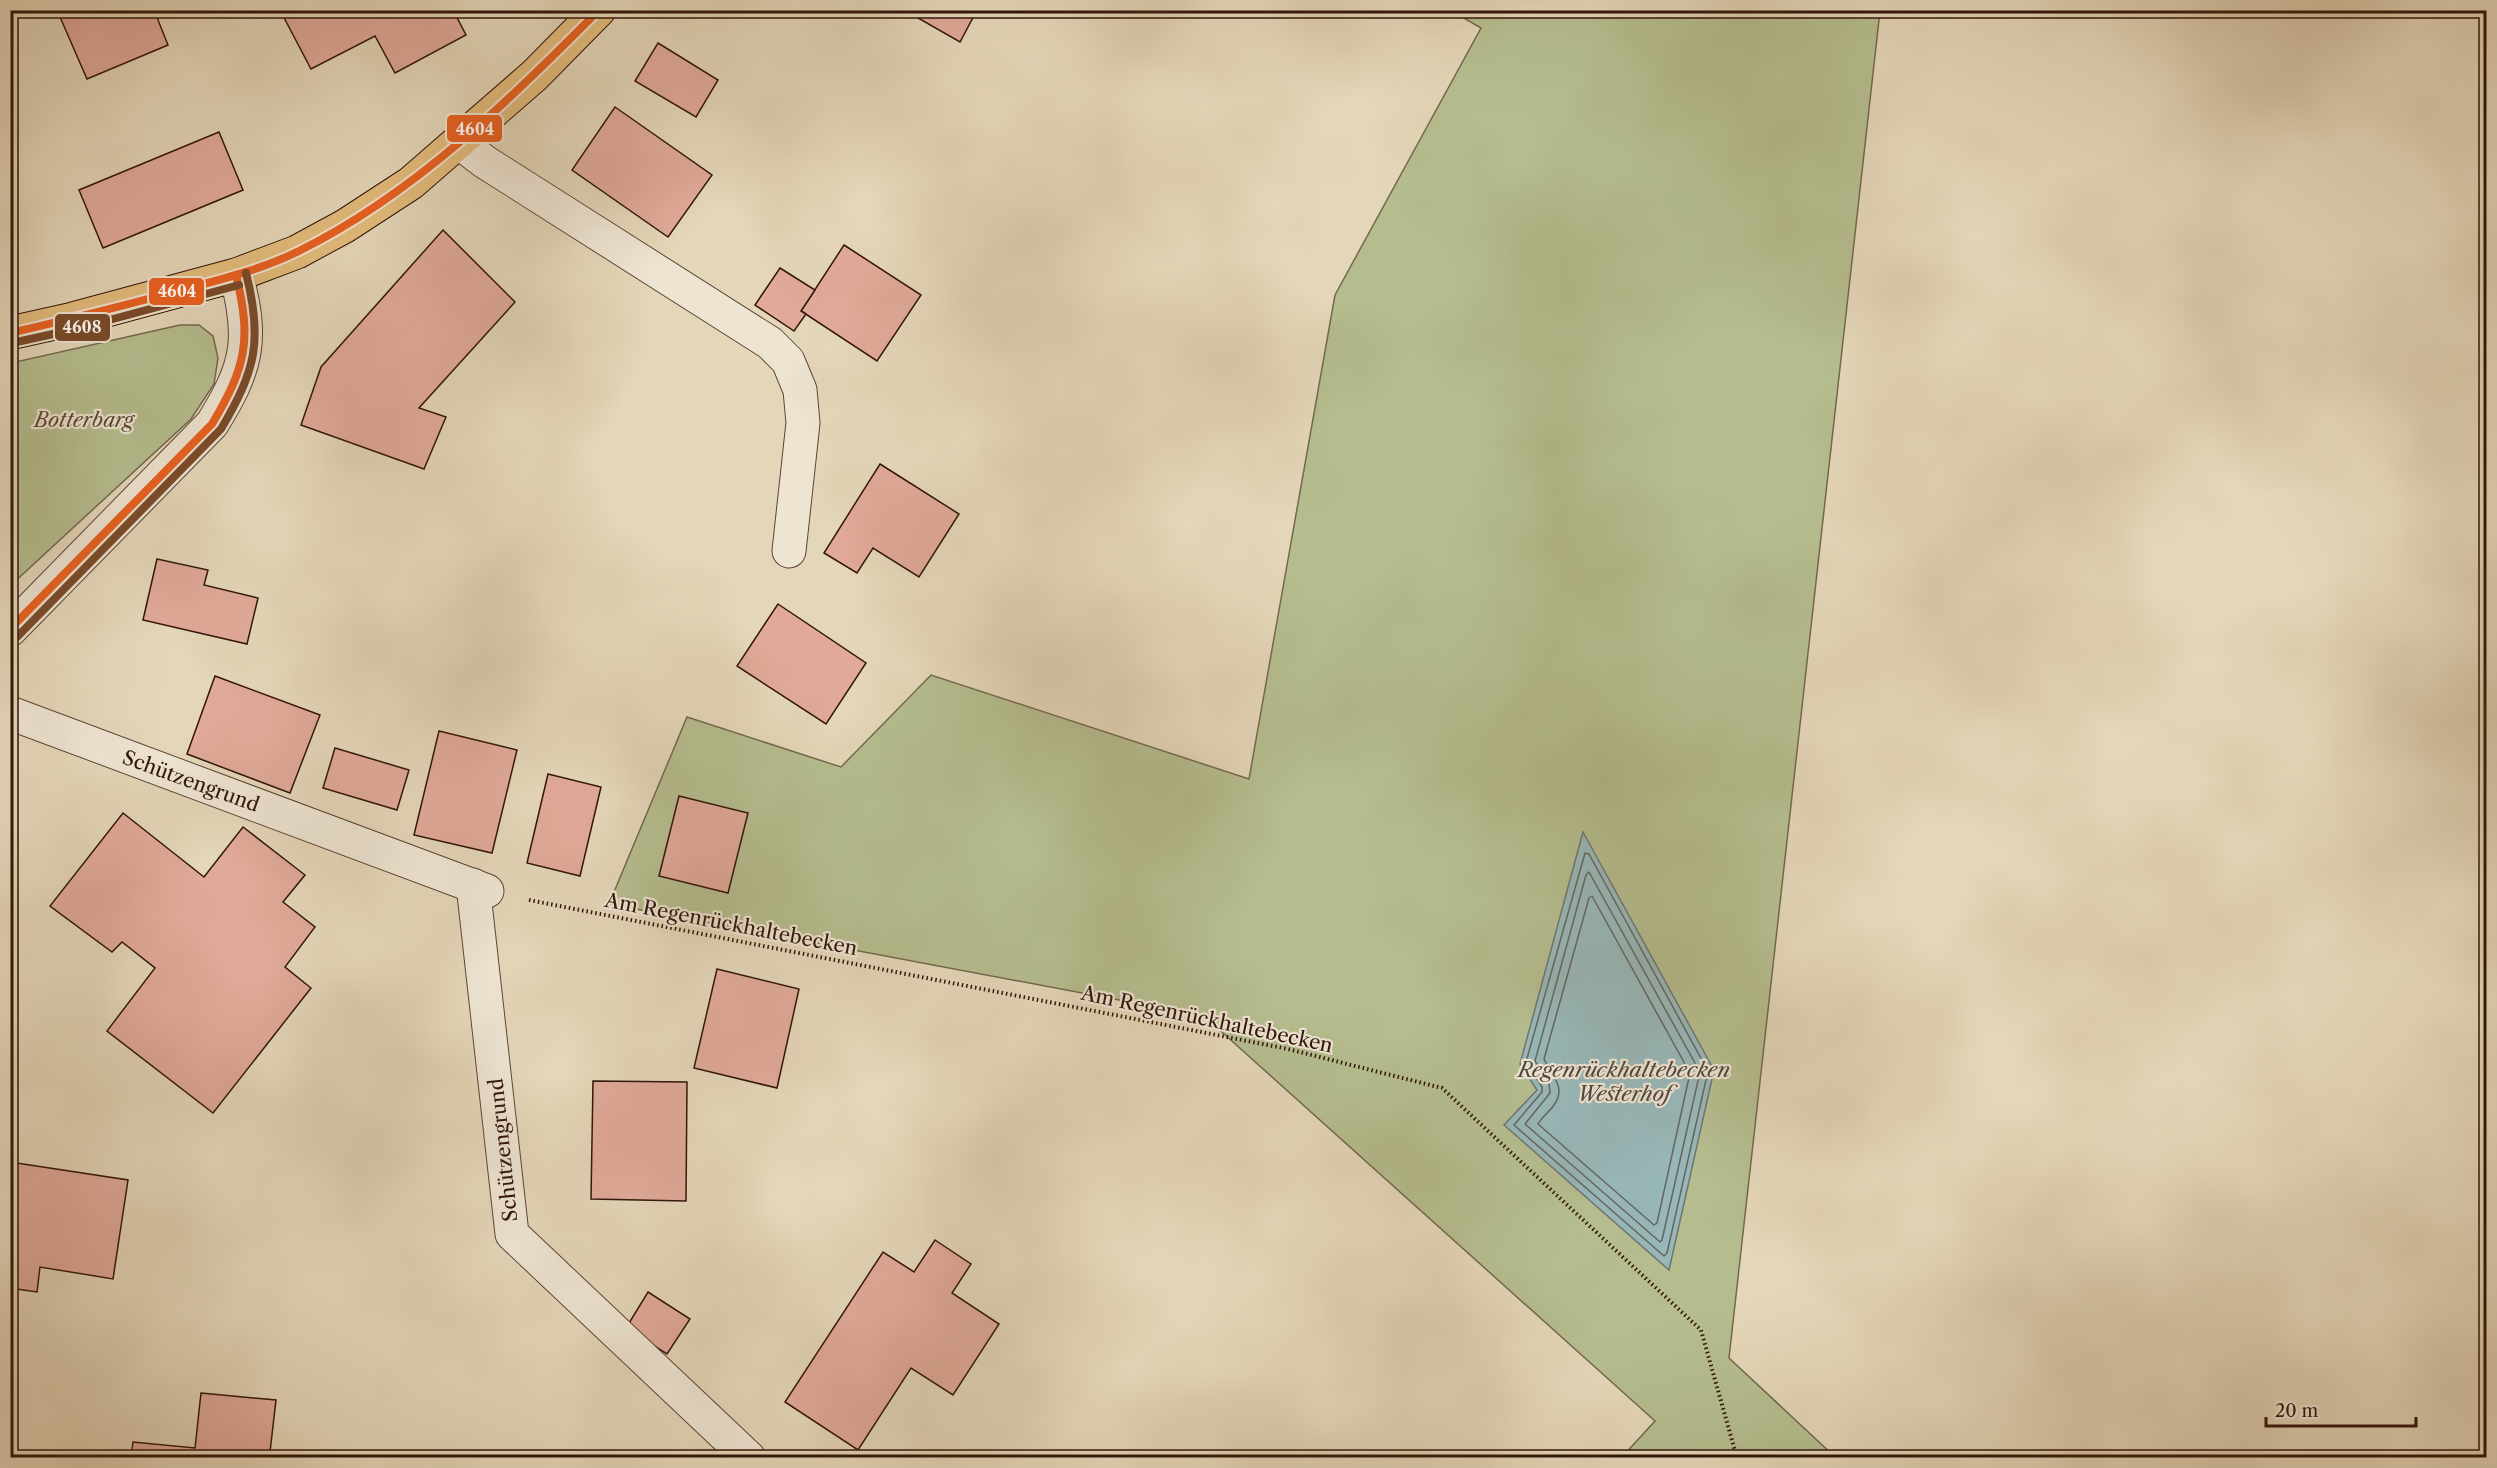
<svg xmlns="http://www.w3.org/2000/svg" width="2497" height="1468" viewBox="0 0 2497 1468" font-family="'Libre Caslon Text',serif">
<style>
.green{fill:#b5bd8f;stroke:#73694c;stroke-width:1.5}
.water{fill:#98b7b8;stroke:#6f7672;stroke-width:1.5}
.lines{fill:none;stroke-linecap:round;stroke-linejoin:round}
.shore{stroke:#646661;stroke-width:1.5}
.building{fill:#e0a999;stroke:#31150a;stroke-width:1.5}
.minor-casing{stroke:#5e4536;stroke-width:35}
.major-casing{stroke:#31150a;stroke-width:35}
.path{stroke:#31150a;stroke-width:4;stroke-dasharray:1.5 3;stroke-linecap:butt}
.minor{stroke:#ede4d2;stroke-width:33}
.major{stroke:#e2bb7c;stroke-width:33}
.bus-1-casing{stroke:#ede4d2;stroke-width:12}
.bus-2-casing{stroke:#ede4d2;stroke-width:12}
.bus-1{stroke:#e86121;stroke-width:8}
.bus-2{stroke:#7a4b2a;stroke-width:8}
.labels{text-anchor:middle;stroke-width:4.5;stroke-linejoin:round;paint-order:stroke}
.park-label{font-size:20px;font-style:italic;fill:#594732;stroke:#ede4d2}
.street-label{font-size:20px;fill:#31150a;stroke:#ede4d2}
.water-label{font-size:21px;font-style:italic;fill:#50463e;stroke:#ede4d2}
.line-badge{stroke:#ede4d2;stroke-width:2}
.badge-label{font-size:16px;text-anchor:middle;font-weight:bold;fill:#fff}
</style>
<rect width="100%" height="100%" fill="#e4d6b9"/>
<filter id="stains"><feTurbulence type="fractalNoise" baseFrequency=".00333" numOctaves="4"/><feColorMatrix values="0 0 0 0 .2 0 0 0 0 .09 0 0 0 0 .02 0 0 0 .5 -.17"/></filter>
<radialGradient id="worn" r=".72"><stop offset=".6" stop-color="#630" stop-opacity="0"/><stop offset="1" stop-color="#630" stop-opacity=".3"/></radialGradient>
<g class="green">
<path d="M1452,11H1880L1729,1358L1835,1457H1622L1655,1421L1204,1016L609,904L687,717L841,767L931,675L1249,779L1335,295L1481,28Z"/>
<path d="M180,325H199L213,336L218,358L214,384L191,419L11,585V363Z"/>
</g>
<path class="water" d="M1583,832L1714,1070L1669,1270L1504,1125L1537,1090L1520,1064Z"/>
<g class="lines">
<g class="shore">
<path d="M1585,853L1589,854L1708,1071L1667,1253L1664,1256L1514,1125L1542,1092V1087L1526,1062Z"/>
<path d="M1589,872L1700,1072L1662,1240L1660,1242L1525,1124L1550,1093L1549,1083L1535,1061L1586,875Z"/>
<path d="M1592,896L1690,1073L1657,1223L1654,1225L1538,1124C1542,1117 1549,1112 1554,1105C1567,1088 1551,1074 1544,1059L1589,898Z"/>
</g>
</g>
<g class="building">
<path d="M57,10H154L168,45L87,79Z"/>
<path d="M280,10H453L466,35L395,73L375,36L311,69Z"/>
<path d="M904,10H977L960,42Z"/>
<path d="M658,43L718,80L696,117L635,81Z"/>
<path d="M615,107L712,175L668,237L572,170Z"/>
<path d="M219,132L243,190L103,248L79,190Z"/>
<path d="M443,230L515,302L419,408L446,417L424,469L301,425L321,367Z"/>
<path d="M844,245L921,295L877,361L801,311Z"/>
<path d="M780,268L815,290L801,311L806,314L794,331L755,305Z"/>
<path d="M880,464L959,514L919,577L873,548L857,573L824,553Z"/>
<path d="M157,559L208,570L204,585L258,598L247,644L143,620Z"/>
<path d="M778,604L866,663L826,724L737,666Z"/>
<path d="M215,676L320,715L290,793L187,754Z"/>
<path d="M439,731L517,750L492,853L414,835Z"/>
<path d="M335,748L409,770L397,810L323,788Z"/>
<path d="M548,774L601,787L580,876L527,863Z"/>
<path d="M679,796L748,813L728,893L659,876Z"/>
<path d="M123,813L204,877L243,827L305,875L283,902L315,927L285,967L311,988L213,1113L107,1031L155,968L122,942L112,952L50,906Z"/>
<path d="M717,969L799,989L777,1088L694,1068Z"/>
<path d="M593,1081L687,1082L686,1201L591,1199Z"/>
<path d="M10,1162L128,1180L113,1279L40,1267L37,1292L10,1288Z"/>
<path d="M935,1240L971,1264L952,1293L999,1324L953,1395L911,1368L858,1450L785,1402L883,1252L914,1272Z"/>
<path d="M648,1292L690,1319L667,1354L626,1328Z"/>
<path d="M201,1393L276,1400L270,1452L315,1456V1458H131L133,1442L195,1448Z"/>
</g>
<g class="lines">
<g class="minor-casing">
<g id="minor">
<path d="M460,143L485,162L770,343L788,361L800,390L803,423L789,551"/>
<path d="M10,630L212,424C247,368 254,340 236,275"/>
<path d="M10,713L487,891"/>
<path d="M473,885L512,1234L749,1458"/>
</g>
</g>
<g class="major-casing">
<path id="major" d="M10,333L73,319L236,275L297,252L345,226L411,183L535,75L599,10"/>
</g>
<path class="path" d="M529,900L1288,1049L1442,1088L1701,1330L1737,1458"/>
<use href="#minor" class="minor"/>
<use href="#major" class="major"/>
<g class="bus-1-casing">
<g id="bus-1">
<path d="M10,333C67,320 122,306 178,291C218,280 261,270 299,251C414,194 509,101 599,10"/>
<path d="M10,629L212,424C246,367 252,340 236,275"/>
</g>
</g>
<g class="bus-2-casing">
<g id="bus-2">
<path d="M12,343L76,329L239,285"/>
<path d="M17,637L221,429C256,370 263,340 246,273"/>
</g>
</g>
<use href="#bus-1" class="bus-1"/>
<use href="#bus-2" class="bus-2"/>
</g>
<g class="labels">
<g class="park-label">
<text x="84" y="427">Botterbarg</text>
</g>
<g class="street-label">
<text transform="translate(191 781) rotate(20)" y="7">Schützengrund</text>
<text transform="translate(731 924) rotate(11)" y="7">Am Regenrückhaltebecken</text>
<text transform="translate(1207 1019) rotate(12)" y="7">Am Regenrückhaltebecken</text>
<text transform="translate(503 1150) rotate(-96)" y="7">Schützengrund</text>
</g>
<g class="water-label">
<text x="1624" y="1077">Regenrückhaltebecken<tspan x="1624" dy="24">Westerhof</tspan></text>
</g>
</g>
<g class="line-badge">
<rect x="446" y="114" width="57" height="29" rx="6" fill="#e86121"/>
<rect x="148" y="277" width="57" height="29" rx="6" fill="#e86121"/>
<rect x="54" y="313" width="57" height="29" rx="6" fill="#7a4b2a"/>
</g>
<g class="badge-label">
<text x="475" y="135">4604</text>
<text x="177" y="297">4604</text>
<text x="82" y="333">4608</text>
</g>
<rect width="2497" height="1468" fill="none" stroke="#e4d6b9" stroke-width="36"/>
<rect x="12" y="12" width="2473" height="1444" fill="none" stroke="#31150a" stroke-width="3"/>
<rect x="18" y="18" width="2461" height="1432" fill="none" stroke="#31150a" stroke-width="1.5"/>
<path d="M2266 1417v9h150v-9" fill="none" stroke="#31150a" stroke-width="3"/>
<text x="2275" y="1417" font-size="18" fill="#31150a" stroke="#ede4d2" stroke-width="4.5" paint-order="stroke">20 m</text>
<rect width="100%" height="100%" filter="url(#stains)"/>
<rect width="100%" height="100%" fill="url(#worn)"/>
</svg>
